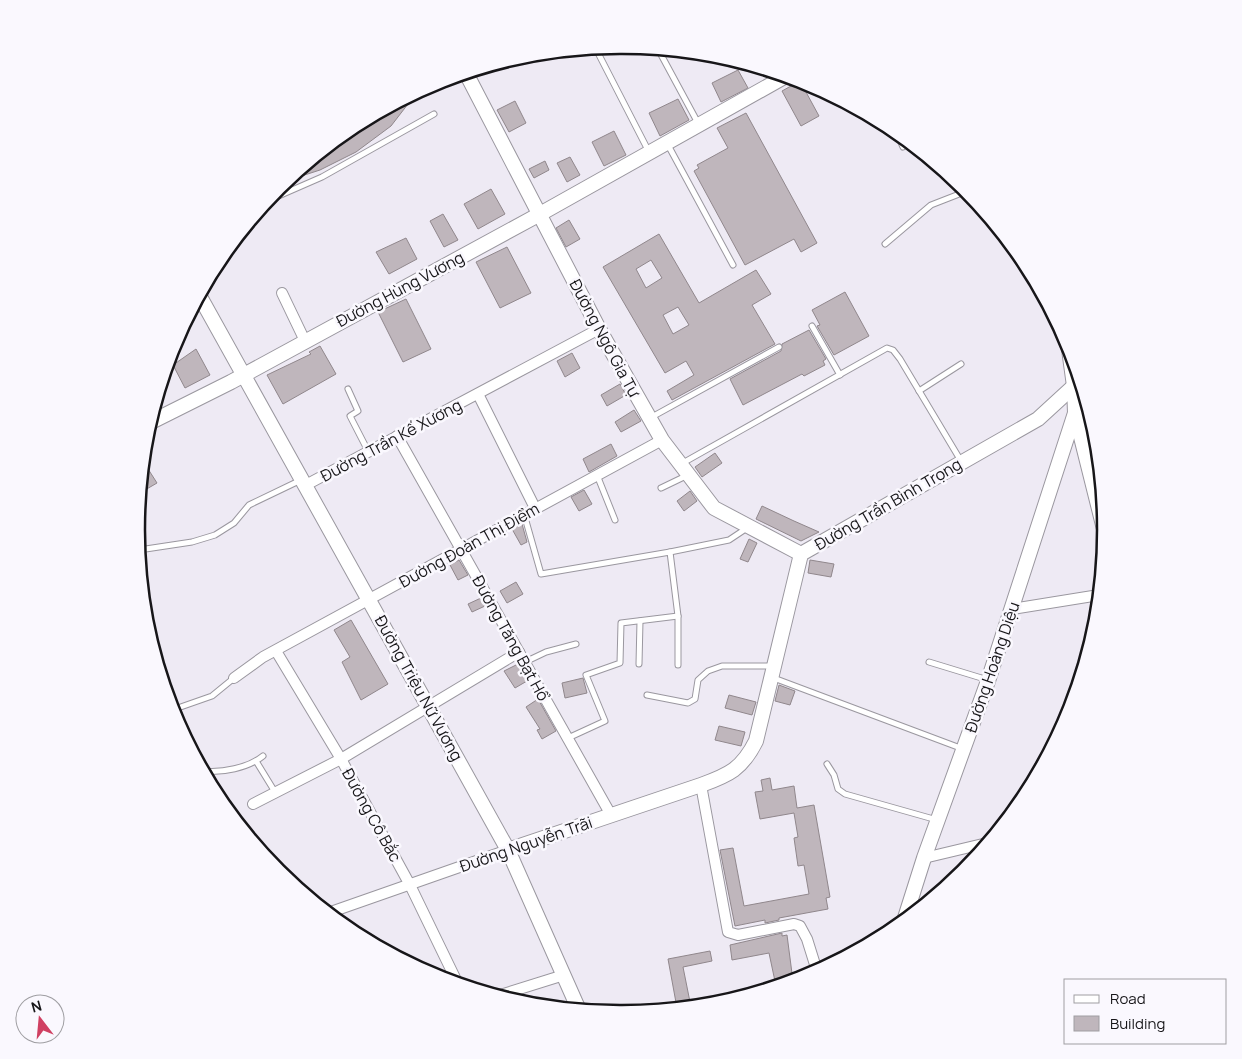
<svg xmlns="http://www.w3.org/2000/svg" width="1242" height="1059" viewBox="0 0 1242 1059" font-family="Manrope,sans-serif">
<style>
.building{fill:#bfb6bc;stroke:#90878c;fill-rule:evenodd}
.lines{fill:none;stroke-linecap:round;stroke-linejoin:round}
.lane-casing{stroke:#9a979f;stroke-width:7}
.street-casing{stroke:#9a979f;stroke-width:12}
.secondary-casing{stroke:#9a979f;stroke-width:16}
.lane{stroke:#fff;stroke-width:5}
.street{stroke:#fff;stroke-width:10}
.secondary{stroke:#fff;stroke-width:14}
.labels{text-anchor:middle;stroke-width:5;stroke-linejoin:round;paint-order:stroke}
.street-label{font-size:16px;fill:#171619;stroke:#faf8fe}
.rim{fill:none;stroke:#171619;stroke-width:2.5}
</style>
<rect width="100%" height="100%" fill="#eeeaf4"/>
<g class="building">
<path d="M738,70L748,88L721,102L712,83Z"/>
<path d="M800,81L819,116L801,126L782,91Z"/>
<path d="M418,91L391,126L356,152L320,170L286,181L350,128Z"/>
<path d="M678,99L689,120L660,136L649,113Z"/>
<path d="M515,101L526,123L509,132L497,110Z"/>
<path d="M746,113L817,243L801,252L794,239L745,265L694,171L699,168L697,165L728,148L717,128Z"/>
<path d="M614,131L626,155L604,166L592,142Z"/>
<path d="M570,157L580,175L567,182L557,163Z"/>
<path d="M545,161L549,170L534,178L529,169Z"/>
<path d="M491,189L505,214L478,229L464,204Z"/>
<path d="M443,214L458,240L444,247L430,221Z"/>
<path d="M569,220L580,239L566,247L556,228Z"/>
<path d="M659,234L699,303L756,270L771,294L752,305L775,344L672,400L667,391L694,375L686,361L665,373L603,267ZM651,260L662,278L646,288L636,269ZM678,307L689,325L673,334L663,315Z"/>
<path d="M406,238L417,259L389,274L376,252Z"/>
<path d="M507,247L531,293L500,308L476,262Z"/>
<path d="M845,292L869,336L834,355L817,326L820,325L812,310Z"/>
<path d="M406,299L431,349L403,362L378,312Z"/>
<path d="M809,330L826,359L823,361L825,365L804,376L802,374L743,405L730,379L781,351L782,344Z"/>
<path d="M320,346L336,374L283,404L267,375L311,354L309,352Z"/>
<path d="M196,349L210,375L185,388L173,365Z"/>
<path d="M572,353L580,368L565,377L557,361Z"/>
<path d="M620,384L626,395L607,406L601,395Z"/>
<path d="M634,410L641,421L621,432L615,422Z"/>
<path d="M611,444L617,456L589,472L583,459Z"/>
<path d="M715,453L722,463L702,477L695,467Z"/>
<path d="M143,461L157,483L145,490L141,484Z"/>
<path d="M584,490L592,504L579,511L571,497Z"/>
<path d="M690,491L697,501L684,511L677,501Z"/>
<path d="M762,506L794,521L819,532L801,541L756,519Z"/>
<path d="M522,524L527,542L521,545L512,529Z"/>
<path d="M749,539L757,543L748,562L740,559Z"/>
<path d="M459,560L468,575L458,580L450,565Z"/>
<path d="M810,560L834,564L831,577L808,573Z"/>
<path d="M516,582L523,594L507,603L500,591Z"/>
<path d="M481,598L485,606L472,612L468,604Z"/>
<path d="M351,620L388,684L361,700L342,662L350,657L334,630Z"/>
<path d="M518,664L527,681L515,688L504,671Z"/>
<path d="M583,678L587,693L565,698L562,683Z"/>
<path d="M779,685L795,691L790,705L775,701Z"/>
<path d="M729,695L756,702L752,715L725,708Z"/>
<path d="M538,699L556,731L542,739L537,730L540,729L526,707Z"/>
<path d="M719,726L745,732L741,746L715,740Z"/>
<path d="M770,778L772,790L794,786L797,808L814,805L830,897L826,898L828,909L779,918V920L765,923V920L735,926L720,850L733,848L744,906L809,894L804,865L798,866L794,838L798,837L794,813L760,819L755,792L763,791L761,780Z"/>
<path d="M782,933V936L787,935L793,981L776,986L769,953L732,960L730,945Z"/>
<path d="M710,951L712,961L683,967L691,1007L677,1008L668,959Z"/>
</g>
<g class="lines">
<g class="lane-casing">
<g id="lane">
<path d="M596,49L649,152"/>
<path d="M658,49L698,123"/>
<path d="M896,131L903,147"/>
<path d="M668,145L733,265"/>
<path d="M267,201L322,177L434,114"/>
<path d="M885,244L931,205L967,191"/>
<path d="M812,326L840,375"/>
<path d="M348,389L358,411L350,416L368,451"/>
<path d="M919,391L961,364"/>
<path d="M650,418L779,347"/>
<path d="M681,464L887,348L893,350L900,359L961,461"/>
<path d="M597,475L615,520"/>
<path d="M661,488L688,475"/>
<path d="M524,514L541,574L670,552L678,616V665"/>
<path d="M139,550L192,542L215,535L234,523L249,505L301,480"/>
<path d="M670,552L729,540L747,528"/>
<path d="M525,662L546,652L576,644"/>
<path d="M929,662L988,680"/>
<path d="M639,664L640,621"/>
<path d="M771,677L963,749"/>
<path d="M647,695L688,703L695,699L698,680L708,671L722,666H773"/>
<path d="M172,710L212,696L234,678"/>
<path d="M568,738L605,721L586,675L620,663L621,623L678,616"/>
<path d="M256,761L275,792"/>
<path d="M827,764L834,775L838,789L845,794L937,820"/>
<path d="M203,771C222,773 248,768 263,756"/>
</g>
</g>
<g class="street-casing">
<g id="street">
<path d="M282,293L305,341"/>
<path d="M478,394L535,508"/>
<path d="M397,436L611,815"/>
<path d="M304,486L599,329"/>
<path d="M1012,609L1099,595"/>
<path d="M276,651L341,759L410,885L458,984"/>
<path d="M234,678L263,657L662,440"/>
<path d="M701,785L728,932L738,935L794,924L800,926L807,939L817,971"/>
<path d="M253,804L341,759L519,652"/>
<path d="M924,858L987,843"/>
<path d="M328,913L508,850"/>
<path d="M497,996L564,975"/>
</g>
</g>
<g class="secondary-casing">
<g id="secondary">
<path d="M466,73L599,329L662,440L714,508L801,554"/>
<path d="M199,295L508,850L579,1010"/>
<path d="M1068,342L1074,386L1075,413L1105,533"/>
<path d="M149,423L231,382L540,214L786,76"/>
<path d="M508,850L701,785C729,775 742,769 756,741L801,554L1038,419L1074,386"/>
<path d="M904,921L924,858L988,681L1075,413"/>
</g>
</g>
<use href="#lane" class="lane"/>
<use href="#street" class="street"/>
<use href="#secondary" class="secondary"/>
</g>
<g class="labels">
<g class="street-label">
<text transform="translate(400 289) rotate(-28)" y="6">Đường Hùng Vương</text>
<text transform="translate(605 338) rotate(62)" y="6">Đường Ngô Gia Tự</text>
<text transform="translate(391 440) rotate(-28)" y="6">Đường Trần Kế Xương</text>
<text transform="translate(888 504) rotate(-30)" y="6">Đường Trần Bình Trọng</text>
<text transform="translate(469 545) rotate(-29)" y="6">Đường Đoàn Thị Điểm</text>
<text transform="translate(511 638) rotate(61)" y="6">Đường Tăng Bạt Hổ</text>
<text transform="translate(992 667) rotate(-71)" y="6">Đường Hoàng Diệu</text>
<text transform="translate(419 688) rotate(61)" y="6">Đường Triệu Nữ Vương</text>
<text transform="translate(372 815) rotate(61)" y="6">Đường Cô Bắc</text>
<text transform="translate(526 844) rotate(-19)" y="6">Đường Nguyễn Trãi</text>
</g>
</g>
<path d="M0 0H1242V1059H0ZM620 54H622A475 475 0 0 1 1097 529V530A475 475 0 0 1 622 1005H620A475 475 0 0 1 145 530V529A475 475 0 0 1 620 54Z" fill="#faf8fe" fill-rule="evenodd"/>
<path class="rim" d="M620 54H622A475 475 0 0 1 1097 529V530A475 475 0 0 1 622 1005H620A475 475 0 0 1 145 530V529A475 475 0 0 1 620 54Z"/>
<rect x="1064" y="979" width="162" height="65" fill="#faf8fe" stroke="#9f9ea2"/>
<rect x="1074" y="995" width="25" height="8" fill="#ffffff" stroke="#9f9ea2"/>
<text x="1110" y="1004" font-size="15" fill="#171619">Road</text>
<rect x="1074" y="1016" width="25" height="15" fill="#bfb6bc" stroke="#9f9ea2"/>
<text x="1110" y="1029" font-size="15" fill="#171619">Building</text>
<g transform="translate(40 1019) rotate(344)"><circle r="24" fill="#faf8fe" stroke="#9f9ea2"/>
<path d="M0-4L9 19L0 12L-9 19Z" fill="#d04062"/>
<text y="-8" font-size="14" font-weight="bold" text-anchor="middle" fill="#171619">N</text>
</g>
</svg>
